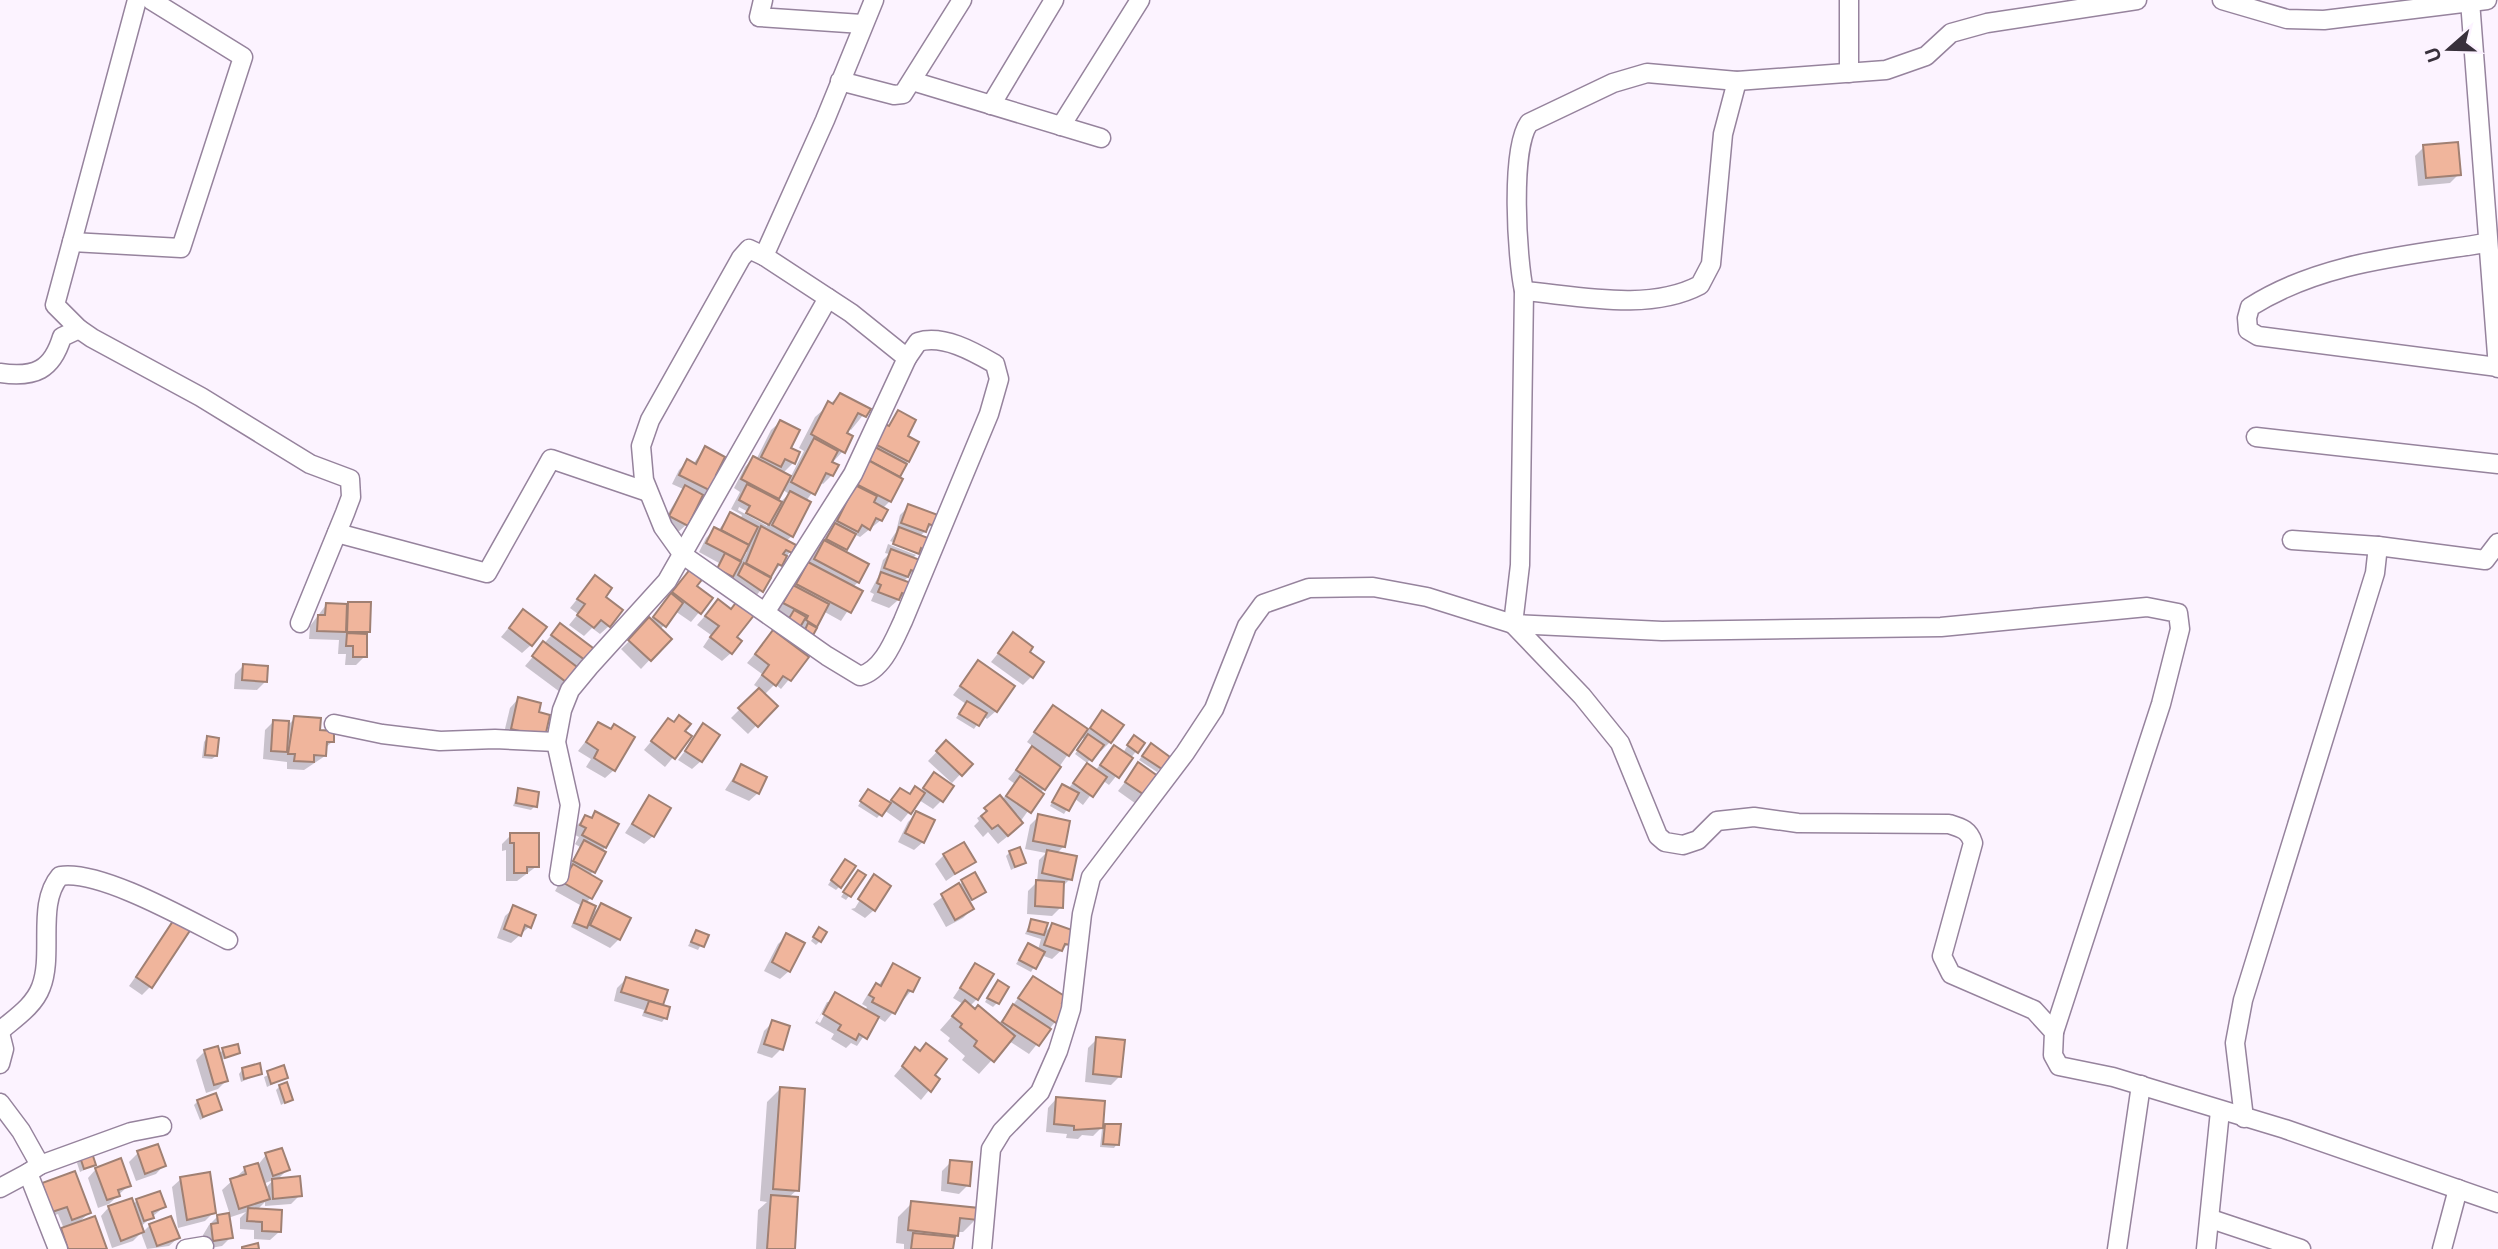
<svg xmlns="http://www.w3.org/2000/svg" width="2498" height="1249" viewBox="0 0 2498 1249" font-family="Inter,sans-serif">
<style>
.shadow{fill:#0003;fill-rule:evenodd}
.building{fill:#f0b59c;stroke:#a08073;stroke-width:2}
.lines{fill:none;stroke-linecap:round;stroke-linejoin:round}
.minor-casing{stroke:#96839d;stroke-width:21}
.minor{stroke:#fff;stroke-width:18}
</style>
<rect width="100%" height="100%" fill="#fcf3ff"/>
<g class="shadow">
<path d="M2424,147L2459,174L2450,183L2418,186L2415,156Z"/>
<path d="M840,395L868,409L851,430L848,428L843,451L832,463V475L823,484L820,482L806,501L792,536L786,541L790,552L753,600L730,584L747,552L744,551L728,580L714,573L719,563L699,552L706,538L715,529L718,531L730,514L740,520L742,515L731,509L740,492L734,488L745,467L753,458L756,460L771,430L780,422L793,463L782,474L790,478L804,451L799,448L815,417ZM783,490L789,494L775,507ZM739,507L767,522V526L738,510Z"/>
<path d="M898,412L906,437L908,461L890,501L882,509L881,520L860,537L854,534L843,552L858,582L852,588L860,592L841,621L823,611L811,636L776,612L830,530L867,458Z"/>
<path d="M705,448L714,475L720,479L705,501L700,498L686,525L677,533L661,525L683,489L672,484L679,470L688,461L693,464Z"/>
<path d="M909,506L932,525L920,536L922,549L919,552L890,541L896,532L900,515Z"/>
<path d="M888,544L916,555L912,559L914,571L903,582L905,594L889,608L871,601L874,594L870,592L878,577L883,560L889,554L885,553Z"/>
<path d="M691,570L695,586L711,598L691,622L675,611L660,630L669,639L641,669L621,649L650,621Z"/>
<path d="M595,577L609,626L600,634L592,628L584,636L569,625L578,614L570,608Z"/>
<path d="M718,601L735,638L731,653L722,661L703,647L711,635L697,625Z"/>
<path d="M369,604L365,656L356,665H345L346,654H338L339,640L309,639L310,626L326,605Z"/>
<path d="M523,611L531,645L522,653L501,637Z"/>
<path d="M560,625L595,651L560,692L525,666Z"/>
<path d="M773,632L807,658L781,689L775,684L764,695L775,706L748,734L731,718L760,689L754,685L762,674L747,663Z"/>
<path d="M1013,635L1027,653L1031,677L1023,685L991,662Z"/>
<path d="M978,663L996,711L987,719L983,716L974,729L956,718L966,704L953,695Z"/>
<path d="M243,666L265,682L257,690L234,689L235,674Z"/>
<path d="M518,699L537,714L543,736L503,737L510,708Z"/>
<path d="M1053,707L1087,731L1103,712L1121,726L1110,742L1101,751L1099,749L1087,763L1075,754L1085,740L1081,736L1013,832L998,844L988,832L983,837L974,826L979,821L977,818L1002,800L1015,784L1008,779L1034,747L1027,742Z"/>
<path d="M295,718L332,742L325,748V756L304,770L287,769V762L263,759L265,730L274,721L290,723Z"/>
<path d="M669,720L690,737L665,767L644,750Z"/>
<path d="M599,724L614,770L605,778L586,767L591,759L578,751Z"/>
<path d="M704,726L701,761L692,769L678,760Z"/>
<path d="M207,738L216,756L212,759L202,758L204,742Z"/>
<path d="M1130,741L1142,744L1109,785L1102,780L1083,805L1074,798L1064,814L1050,806L1058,790L1062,786L1068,789L1087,765L1095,771L1114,747L1123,753Z"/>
<path d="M946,742L970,764L952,783L928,761Z"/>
<path d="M1147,749L1168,757L1157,772L1139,760Z"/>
<path d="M1139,764L1160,779L1139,806L1118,791Z"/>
<path d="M741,766L758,793L749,801L725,790Z"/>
<path d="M934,775L941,801L933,809L919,800L901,822L884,810L877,818L858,806L865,795L888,803L900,790L908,796L915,789L920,792Z"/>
<path d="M519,790L535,806L531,810L513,806Z"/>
<path d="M649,797L653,836L644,844L625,833Z"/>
<path d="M595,813L605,847L590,876L591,898L585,903L590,916L601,905L619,939L610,948L571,927L580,905L555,891L580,847L575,844L579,837L573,834L577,825L586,817L590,819Z"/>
<path d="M917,813L923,842L914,850L898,842L908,822Z"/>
<path d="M1039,816L1063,847L1056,854L1070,879L1062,887L1061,907L1052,916L1027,914L1028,891L1037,882L1039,860L1046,853L1025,849L1030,825Z"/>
<path d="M511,835L537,866L517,881H506V850L502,851V844Z"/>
<path d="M1010,852L1024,863L1011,870L1006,856Z"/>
<path d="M944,855L974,861L946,881L935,864Z"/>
<path d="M841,865L840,886L836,890L828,885Z"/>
<path d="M974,874L984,892L968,903L972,909L963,918L946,927L933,904Z"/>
<path d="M855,876H864L846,900L841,897Z"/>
<path d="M874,877V910L865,918L851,909L855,908Z"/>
<path d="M514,908L529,927L511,943L497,938L505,916Z"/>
<path d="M176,920L151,986L142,995L129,986Z"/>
<path d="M1031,921L1043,934L1052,925L1068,944L1052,959L1041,955L1031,972L1016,964L1028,945L1038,950L1041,939L1025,934Z"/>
<path d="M696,932L706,936L698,950L688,946Z"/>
<path d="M816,933L820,941L816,945L811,941Z"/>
<path d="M787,936L789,971L780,979L764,971L778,944Z"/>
<path d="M893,965L911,991L885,1022L877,1017L857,1046L851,1043L846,1048L831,1039L834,1034L815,1023L835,994L865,1011L867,1007L862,1004L868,994L878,986ZM827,1002H831L820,1023L817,1021Z"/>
<path d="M975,965L977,999L969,1007L998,1025L1033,978L1055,1022L1029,1054L1009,1041L979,1074L962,1060L965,1056L948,1041L950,1038L940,1030L963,1004L953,998Z"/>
<path d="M626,979L662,1004L660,1006L665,1018L662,1022L642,1016L644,1010L614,1001L617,988Z"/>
<path d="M994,986L997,1003L993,1007L985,1002Z"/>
<path d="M773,1022L781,1049L772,1058L757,1053L764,1031Z"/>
<path d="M1097,1039L1120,1076L1111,1085L1085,1082L1088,1048Z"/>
<path d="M223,1050L238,1052L220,1061L226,1081L218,1089L206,1093L196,1060L205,1051L219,1054Z"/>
<path d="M916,1050L938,1079L921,1100L894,1076Z"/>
<path d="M283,1068L286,1078L267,1087L264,1077Z"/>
<path d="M242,1070L260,1074L241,1082L239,1074Z"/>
<path d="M280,1086L291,1099L281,1105L276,1090Z"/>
<path d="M780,1089L797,1190L788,1198L793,1249H756L758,1210L767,1202L760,1201L767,1102Z"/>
<path d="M1056,1099L1102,1127L1093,1136L1082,1135L1078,1139L1066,1138L1067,1134L1046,1132L1048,1108Z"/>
<path d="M198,1101L220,1110L200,1120L194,1105Z"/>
<path d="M1105,1125L1117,1144L1114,1148L1100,1147L1102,1129Z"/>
<path d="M138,1153L164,1165L156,1174L136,1181L129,1162Z"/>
<path d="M266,1155L288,1169L277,1180L300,1195L291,1204L265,1206V1202L257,1210L279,1232L270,1240L254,1239V1230L240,1229V1218L246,1212L228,1218L231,1237L222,1246L205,1249L203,1235L209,1225L217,1217L230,1215L222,1190L245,1169L258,1165ZM273,1180L265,1189L263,1184Z"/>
<path d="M81,1159L94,1165L80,1172L77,1163Z"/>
<path d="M951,1162L968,1185L959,1194L941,1191L942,1171Z"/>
<path d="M96,1169L129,1185L109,1204L98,1208L88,1178Z"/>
<path d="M181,1179L214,1212L205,1221L178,1228L172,1187Z"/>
<path d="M43,1184L89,1213L77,1224L106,1249H57L53,1238L64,1229L58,1214L44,1219L34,1193Z"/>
<path d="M137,1200L164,1207L140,1227L142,1233L150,1225L178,1238L169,1246L147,1249L141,1233L133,1241L112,1248L101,1216L109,1207L133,1205Z"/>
<path d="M912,1203L976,1219L963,1232H956L952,1249H904V1244L896,1243L898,1217Z"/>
</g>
<g class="building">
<path d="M2458,142L2461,175L2426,178L2423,145Z"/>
<path d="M840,393L871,409L866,417L858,413L847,433L853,436L845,453L811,434L828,401L833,404Z"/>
<path d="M898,410L916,420L908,436L919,442L909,462L873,443L883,423L889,426Z"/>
<path d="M780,420L800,430L791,448L800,452L795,464L785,459L781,467L761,457Z"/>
<path d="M814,438L838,451L832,462L839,465L833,476L826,473L815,495L791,482Z"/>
<path d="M705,446L725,457L716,475L723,478L715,493L679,475L687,459L696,464Z"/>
<path d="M875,447L907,464L900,477L868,460Z"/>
<path d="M753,456L791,476L779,499L741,479Z"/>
<path d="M868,460L903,479L891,502L856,484Z"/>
<path d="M747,484L782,502L769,525L746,513L750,506L739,500Z"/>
<path d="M685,485L703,495L688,526L669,516Z"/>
<path d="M855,485L877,496L874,502L888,510L882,521L876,518L870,530L862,525L858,532L837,521Z"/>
<path d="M790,491L811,502L793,537L772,525Z"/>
<path d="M908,504L938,515L934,526L929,524L926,532L901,523Z"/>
<path d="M730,512L758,527L749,545L721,530Z"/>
<path d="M835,523L856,534L847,550L826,539Z"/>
<path d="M761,526L796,545L792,553L786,550L783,554L787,556L782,566L778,564L771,577L746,563Z"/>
<path d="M714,527L749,545L741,561L706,543Z"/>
<path d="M899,527L928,538L924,550L921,548L919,554L893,544Z"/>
<path d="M824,540L869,564L859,583L814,559Z"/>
<path d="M891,549L920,560L916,572L911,570L908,577L884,568Z"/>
<path d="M725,553L741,562L733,577L717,569Z"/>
<path d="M808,562L863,591L851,613L796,584Z"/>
<path d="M744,563L771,578L763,592L738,575Z"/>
<path d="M691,568L704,577L697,586L713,598L701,614L672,592Z"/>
<path d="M881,572L911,583L907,595L902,593L899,600L878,592L881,585L877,583Z"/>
<path d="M595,575L612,588L606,597L623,610L610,627L601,620L594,628L577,615L585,604L577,599Z"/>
<path d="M793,585L829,604L817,627L806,620L808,616L783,603Z"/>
<path d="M671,593L683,603L666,627L653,617Z"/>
<path d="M718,599L731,609L738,600L755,614L737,637L742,641L732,654L710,637L719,626L705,616Z"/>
<path d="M348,602H371L370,632H347Z"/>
<path d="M326,603L347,604L346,632L317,631L318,615H325Z"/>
<path d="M523,609L547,627L532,646L509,628Z"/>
<path d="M794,610L806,617L799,629L787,622Z"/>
<path d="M649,617L672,639L651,661L628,640Z"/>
<path d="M560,623L597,651L589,663L551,635Z"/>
<path d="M808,623L817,628L812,637L804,632Z"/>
<path d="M773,630L809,657L791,681L783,676L776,686L762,675L769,665L755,654Z"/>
<path d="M1013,632L1033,647L1030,652L1044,662L1033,678L998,653Z"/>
<path d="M347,633L367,634V657H353V646H346Z"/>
<path d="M543,641L581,670L570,685L532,656Z"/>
<path d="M978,660L1015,686L997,712L960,686Z"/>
<path d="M243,664L268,666L267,682L242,680Z"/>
<path d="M759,688L778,706L758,727L738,708Z"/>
<path d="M518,697L541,703L539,712L550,715L545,737L511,729Z"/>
<path d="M967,701L987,713L979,726L959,714Z"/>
<path d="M1053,705L1088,729L1069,756L1034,732Z"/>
<path d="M1102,710L1124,725L1111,743L1090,728Z"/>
<path d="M679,715L691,724L685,731L692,736L675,759L651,741L668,718L674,722Z"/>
<path d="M294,716L321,718L320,730L334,731V742H327L326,756L314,755V762L294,761L295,754H288Z"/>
<path d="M273,720L289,721L287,752L271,751Z"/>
<path d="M598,722L611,729L614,724L635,737L615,771L594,758L598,750L586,742Z"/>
<path d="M703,723L720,735L702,762L685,751Z"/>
<path d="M1088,734L1104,745L1092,761L1077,750Z"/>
<path d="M1134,735L1145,743L1138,753L1127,745Z"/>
<path d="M207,736L219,738L217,756L205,755Z"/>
<path d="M946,740L973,764L962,776L936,751Z"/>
<path d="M1151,743L1170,757L1162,769L1142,756Z"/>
<path d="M1114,745L1133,758L1119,778L1100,765Z"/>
<path d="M1032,746L1061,767L1045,790L1016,770Z"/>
<path d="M1138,762L1162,779L1149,798L1125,782Z"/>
<path d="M1087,763L1107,777L1093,797L1073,783Z"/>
<path d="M741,764L767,777L759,794L733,781Z"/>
<path d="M934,772L954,786L943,802L923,788Z"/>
<path d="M1020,776L1044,794L1031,813L1006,796Z"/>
<path d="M1062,784L1079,793L1069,811L1052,802Z"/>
<path d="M915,786L925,793L911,814L891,800L900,788L910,794Z"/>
<path d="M518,788L539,792L537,807L516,803Z"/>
<path d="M868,789L891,803L882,816L860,801Z"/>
<path d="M649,795L671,808L654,837L632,824Z"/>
<path d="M1000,795L1023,823L1008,836L998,825L992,829L981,816L987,811L984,808Z"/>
<path d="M595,811L619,824L606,848L582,835L586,828L580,825L585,815L592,818Z"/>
<path d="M916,811L935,820L924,843L905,833Z"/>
<path d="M1038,814L1070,821L1065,847L1033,841Z"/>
<path d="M510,833H539V867H527V873H514V843H510Z"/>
<path d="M584,840L606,852L595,873L573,861Z"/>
<path d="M964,842L976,862L955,874L943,854Z"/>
<path d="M1020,847L1026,863L1015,867L1009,851Z"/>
<path d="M1047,850L1077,856L1072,880L1042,873Z"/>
<path d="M845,859L856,866L841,888L831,880Z"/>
<path d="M573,864L602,881L592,899L562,882Z"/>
<path d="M858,870L866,875L851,897L843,892Z"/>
<path d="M975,872L986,892L972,900L961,880Z"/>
<path d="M874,874L891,886L875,911L858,899Z"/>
<path d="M1036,880L1064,882L1063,908L1035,906Z"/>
<path d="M959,883L974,909L955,920L941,894Z"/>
<path d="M583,900L596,906L587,928L574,923Z"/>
<path d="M601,903L631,918L620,940L590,925Z"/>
<path d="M513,905L536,915L531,928L525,925L521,936L504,929Z"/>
<path d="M175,918L191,929L152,988L136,977Z"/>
<path d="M1031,919L1048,923L1044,935L1028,931Z"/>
<path d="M1052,923L1075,931L1070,945L1065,944L1062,951L1044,945Z"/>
<path d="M819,927L827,932L821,942L813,937Z"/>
<path d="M696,930L709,935L704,947L691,942Z"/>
<path d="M786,933L805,943L790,972L772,962Z"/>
<path d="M1028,943L1045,952L1036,969L1019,960Z"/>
<path d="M893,963L920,978L913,992L908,990L895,1014L872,1002L874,998L869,995L876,983L881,986Z"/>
<path d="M975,963L994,974L978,1000L960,988Z"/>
<path d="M1033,976L1066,997L1062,1003L1068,1006L1056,1023L1018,998Z"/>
<path d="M626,977L668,990L663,1005L621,992Z"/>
<path d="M998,980L1009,987L999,1004L987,998Z"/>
<path d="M835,992L879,1017L867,1039L859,1034L856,1040L838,1030L841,1025L823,1014Z"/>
<path d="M965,1000L975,1009L978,1005L1015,1036L994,1062L974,1046L977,1041L960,1027L962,1024L952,1016Z"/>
<path d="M649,1001L670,1007L667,1019L645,1012Z"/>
<path d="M1013,1004L1051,1029L1039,1046L1002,1022Z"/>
<path d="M772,1020L790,1026L783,1050L764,1044Z"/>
<path d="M1096,1037L1125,1040L1121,1077L1093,1074Z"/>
<path d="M926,1043L947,1059L935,1075L940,1079L931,1092L902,1066L915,1047L920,1051Z"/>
<path d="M238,1044L240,1053L225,1058L222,1048Z"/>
<path d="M218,1046L228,1081L214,1085L204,1050Z"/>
<path d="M260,1063L262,1074L244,1079L242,1068Z"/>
<path d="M284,1065L288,1078L271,1084L267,1071Z"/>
<path d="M287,1082L293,1100L285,1103L279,1085Z"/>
<path d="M780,1087L805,1089L799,1191L773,1189Z"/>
<path d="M216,1093L222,1110L203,1117L197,1100Z"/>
<path d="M1056,1097L1105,1101L1103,1128L1074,1130V1126L1054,1124Z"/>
<path d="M1105,1124H1121L1119,1145L1103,1144Z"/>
<path d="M158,1144L166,1166L145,1174L137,1151Z"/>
<path d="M282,1148L290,1170L273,1176L265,1153Z"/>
<path d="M92,1153L96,1165L84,1169L80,1157Z"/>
<path d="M121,1158L131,1186L118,1190L120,1196L107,1200L95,1168Z"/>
<path d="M950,1160L972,1162L970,1186L948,1183Z"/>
<path d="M258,1163L270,1199L239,1209L230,1179L246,1174L244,1167Z"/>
<path d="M75,1171L91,1213L72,1220L67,1207L52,1212L42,1183Z"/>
<path d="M210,1172L216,1213L187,1220L180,1177Z"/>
<path d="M300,1176L302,1196L273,1199L272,1179Z"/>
<path d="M160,1191L166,1207L152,1212L154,1218L144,1221L136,1199Z"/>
<path d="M771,1195L798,1197L795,1249H767Z"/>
<path d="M132,1198L144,1232L121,1241L108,1206Z"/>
<path d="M911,1201L979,1208L978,1220L960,1218L958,1236L908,1230Z"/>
<path d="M248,1208L282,1210L281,1232L262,1231V1222L247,1221Z"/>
<path d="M229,1213L233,1238L213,1241L211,1224L218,1223L217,1215Z"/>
<path d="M95,1216L107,1249H68L61,1228Z"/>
<path d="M171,1216L180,1238L157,1246L149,1224Z"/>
<path d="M913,1233L955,1237L953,1249H911Z"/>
<path d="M258,1243L259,1249H242V1247Z"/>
</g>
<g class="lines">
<g class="minor-casing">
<g id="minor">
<path d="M137,0L55,305L79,329L92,338L201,397L310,464L350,479L351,497L345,513L300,623"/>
<path d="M763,0L759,17L862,24"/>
<path d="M1849,0V73"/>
<path d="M2137,0L1987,23L1951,33L1926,56L1886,70L1737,81L1647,73L1613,83L1529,123C1510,150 1517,258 1524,291L1520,565L1513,624L1582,696L1620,743L1658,836L1665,842L1683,845L1698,840L1717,821L1754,817L1798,823L1949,824C1962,828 1969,830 1973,843L1942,956L1951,974L2034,1010L2054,1032L2053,1055L2059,1066L2113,1077L2285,1129L2498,1203"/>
<path d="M2222,0L2287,19L2324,20L2487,0"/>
<path d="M2470,1L2498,368"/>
<path d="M840,81L894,95L903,94L962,0"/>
<path d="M912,81L1101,138"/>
<path d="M991,105L1054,0"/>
<path d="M1061,126L1140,0"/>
<path d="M72,242L181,248L243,57L151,0"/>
<path d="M2486,243C2405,256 2321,262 2250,307L2247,318L2248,330L2258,336L2498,367"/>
<path d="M764,256L749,249L741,258L650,420L641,446L644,480L663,527L683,555L827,656L860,676C883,670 894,640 903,621L989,414L999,379L995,364C974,352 943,334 918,342L907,358"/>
<path d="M1524,291C1579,296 1649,312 1700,285L1711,264L1723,134L1737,81"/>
<path d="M0,373C35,378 52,370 62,337L79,329"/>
<path d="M2256,437L2498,464"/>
<path d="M337,533L487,573L551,459L648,492"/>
<path d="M2292,540L2378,546L2485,560L2498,543"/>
<path d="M766,611L853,474L907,358L851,313L764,256L825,120L874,0"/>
<path d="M334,724L382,734L440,741L495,739L556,742"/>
<path d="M559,876L570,805L556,742L562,710L570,690L589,667L667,581L828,298"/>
<path d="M0,1031C15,1018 34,1006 41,987C54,954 36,904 60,876C100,869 190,921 228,940"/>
<path d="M0,1033L4,1049L0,1064"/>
<path d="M0,1103L21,1131L40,1165L28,1173L58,1249"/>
<path d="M2244,1118L2235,1043L2243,1000L2375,573L2378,546"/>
<path d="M40,1165L131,1132L162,1126"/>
<path d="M0,1188L28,1173"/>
<path d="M2211,1219L2301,1249"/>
<path d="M186,1249L204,1246"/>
<path d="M982,1249L991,1149L1002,1131L1040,1092L1058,1051L1071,1009L1082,914L1091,877L1185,753L1214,709L1247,626L1263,604L1309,588L1373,587L1427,597L1513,624L1662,631L1941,627L2147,607L2178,613L2180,629L2161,704L2054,1032"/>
<path d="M2117,1249L2141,1085"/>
<path d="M2206,1249L2220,1111"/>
<path d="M2442,1249L2458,1189"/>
</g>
</g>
<use href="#minor" class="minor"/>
</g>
<g transform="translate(2449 49) rotate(250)" stroke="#fcf3ff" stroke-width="5" paint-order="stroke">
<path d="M0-5L12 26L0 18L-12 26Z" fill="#38303b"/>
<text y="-10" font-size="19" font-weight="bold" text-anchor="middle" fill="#38303b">U</text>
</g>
</svg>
